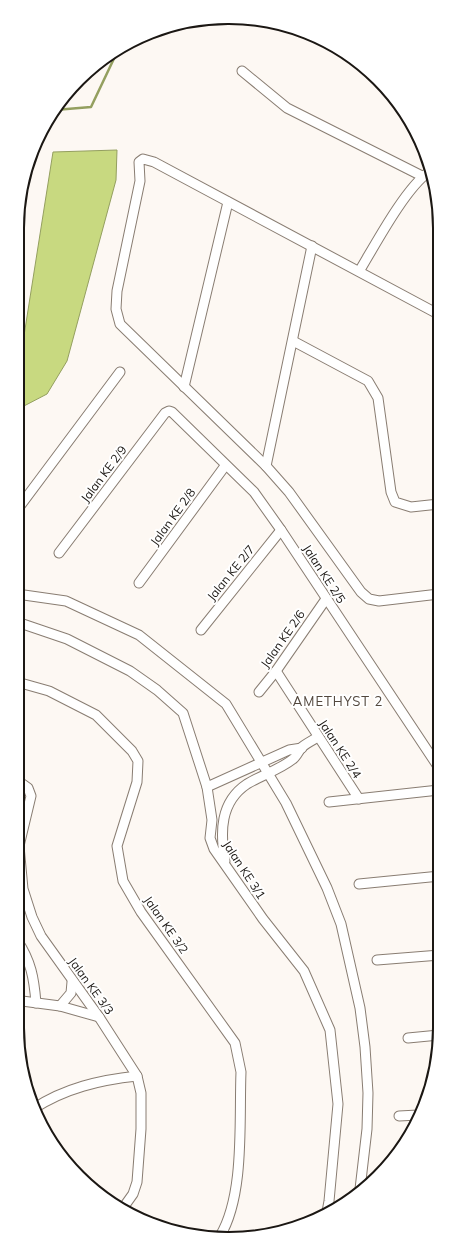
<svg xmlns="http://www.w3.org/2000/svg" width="457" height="1256" viewBox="0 0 457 1256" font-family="Mulish,sans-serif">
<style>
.water{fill:#c8d980;stroke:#949f5f}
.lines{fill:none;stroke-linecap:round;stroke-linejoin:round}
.stream{stroke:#949f5f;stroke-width:2.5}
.minor-casing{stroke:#897d72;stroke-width:11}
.minor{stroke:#fff;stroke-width:9}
.labels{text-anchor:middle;stroke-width:4;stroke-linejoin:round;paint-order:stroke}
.street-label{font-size:12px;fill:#1b1713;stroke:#fff}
.neighbourhood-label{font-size:13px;letter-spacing:1px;fill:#52473d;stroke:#fff}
.rim{fill:none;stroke:#1b1713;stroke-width:2}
</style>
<rect width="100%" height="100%" fill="#fdf8f3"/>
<path class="water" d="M117,150L116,180L67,361L47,394L22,407L17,406V368L20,361L53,152Z"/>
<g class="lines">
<path class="stream" d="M55,110L91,107L119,48"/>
<g class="minor-casing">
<g id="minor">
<path d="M242,71L287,108L422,176"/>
<path d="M360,270C375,245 406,187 429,172"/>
<path d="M438,314L154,162L143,159L139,162L140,181L117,291L116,309L120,324L266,466L289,492L361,592L369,599L379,601L439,594"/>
<path d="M293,341L368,381L378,398L391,492L395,502L411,507L439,504"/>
<path d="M184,387L228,202"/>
<path d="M266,466L312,246"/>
<path d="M17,510L120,372"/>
<path d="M59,553L165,413L169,411L172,412L254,492L281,530L439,768"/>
<path d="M139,583L225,466"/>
<path d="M17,594L66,601L139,635L226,704L286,803L327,888L341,924L360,1008L365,1047L368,1093L367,1129L360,1189"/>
<path d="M17,622L67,639L130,671L157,690L183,713L207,787L212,820L210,838L214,849L263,919L304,971L330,1030L338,1104L329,1201L327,1212"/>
<path d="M201,630L281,530"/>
<path d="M276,671L359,799"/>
<path d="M17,682L49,691L96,715L132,751L138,761L137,782L117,846L123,881L141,912L235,1043L241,1072C239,1120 245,1195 220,1236"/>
<path d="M259,692L276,671L326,599"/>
<path d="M17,784L21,783L28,788L31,796L19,846L23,889L32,917L41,936L99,1017L137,1076L141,1093V1129L137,1182L133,1194L123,1208"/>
<path d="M207,787L289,750L302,748"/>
<path d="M329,802L439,790"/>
<path d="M225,861C220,832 220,802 247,784C262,775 279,770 293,759C297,756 299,750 302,747C307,743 313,740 318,737"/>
<path d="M359,884L440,876"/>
<path d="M17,940C31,961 34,978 36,1003"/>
<path d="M377,960L440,955"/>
<path d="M17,1002L22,1001L60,1006L99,1017"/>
<path d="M60,1006L71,993L72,982"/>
<path d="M408,1038L439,1035"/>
<path d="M33,1109C65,1088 100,1080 137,1076"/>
<path d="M399,1116L418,1115"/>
</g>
</g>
<use href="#minor" class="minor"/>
</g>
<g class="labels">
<g class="street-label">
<text transform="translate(104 474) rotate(-53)" y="4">Jalan KE 2/9</text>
<text transform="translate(173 517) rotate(-54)" y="4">Jalan KE 2/8</text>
<text transform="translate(231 573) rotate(-51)" y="4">Jalan KE 2/7</text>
<text transform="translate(324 574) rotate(57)" y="4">Jalan KE 2/5</text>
<text transform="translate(283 639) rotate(-55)" y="4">Jalan KE 2/6</text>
<text transform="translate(340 749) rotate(57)" y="4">Jalan KE 2/4</text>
<text transform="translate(244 870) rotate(57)" y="4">Jalan KE 3/1</text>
<text transform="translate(166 925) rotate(55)" y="4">Jalan KE 3/2</text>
<text transform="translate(91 986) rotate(54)" y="4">Jalan KE 3/3</text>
</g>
<g class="neighbourhood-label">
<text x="338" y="706">AMETHYST 2</text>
</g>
</g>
<path d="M0 0H457V1256H0ZM228 24H229A204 204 0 0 1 433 228V1028A204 204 0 0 1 229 1232H228A204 204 0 0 1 24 1028V228A204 204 0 0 1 228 24Z" fill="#fff" fill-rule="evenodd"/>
<path class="rim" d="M228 24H229A204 204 0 0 1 433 228V1028A204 204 0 0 1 229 1232H228A204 204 0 0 1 24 1028V228A204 204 0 0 1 228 24Z"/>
</svg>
